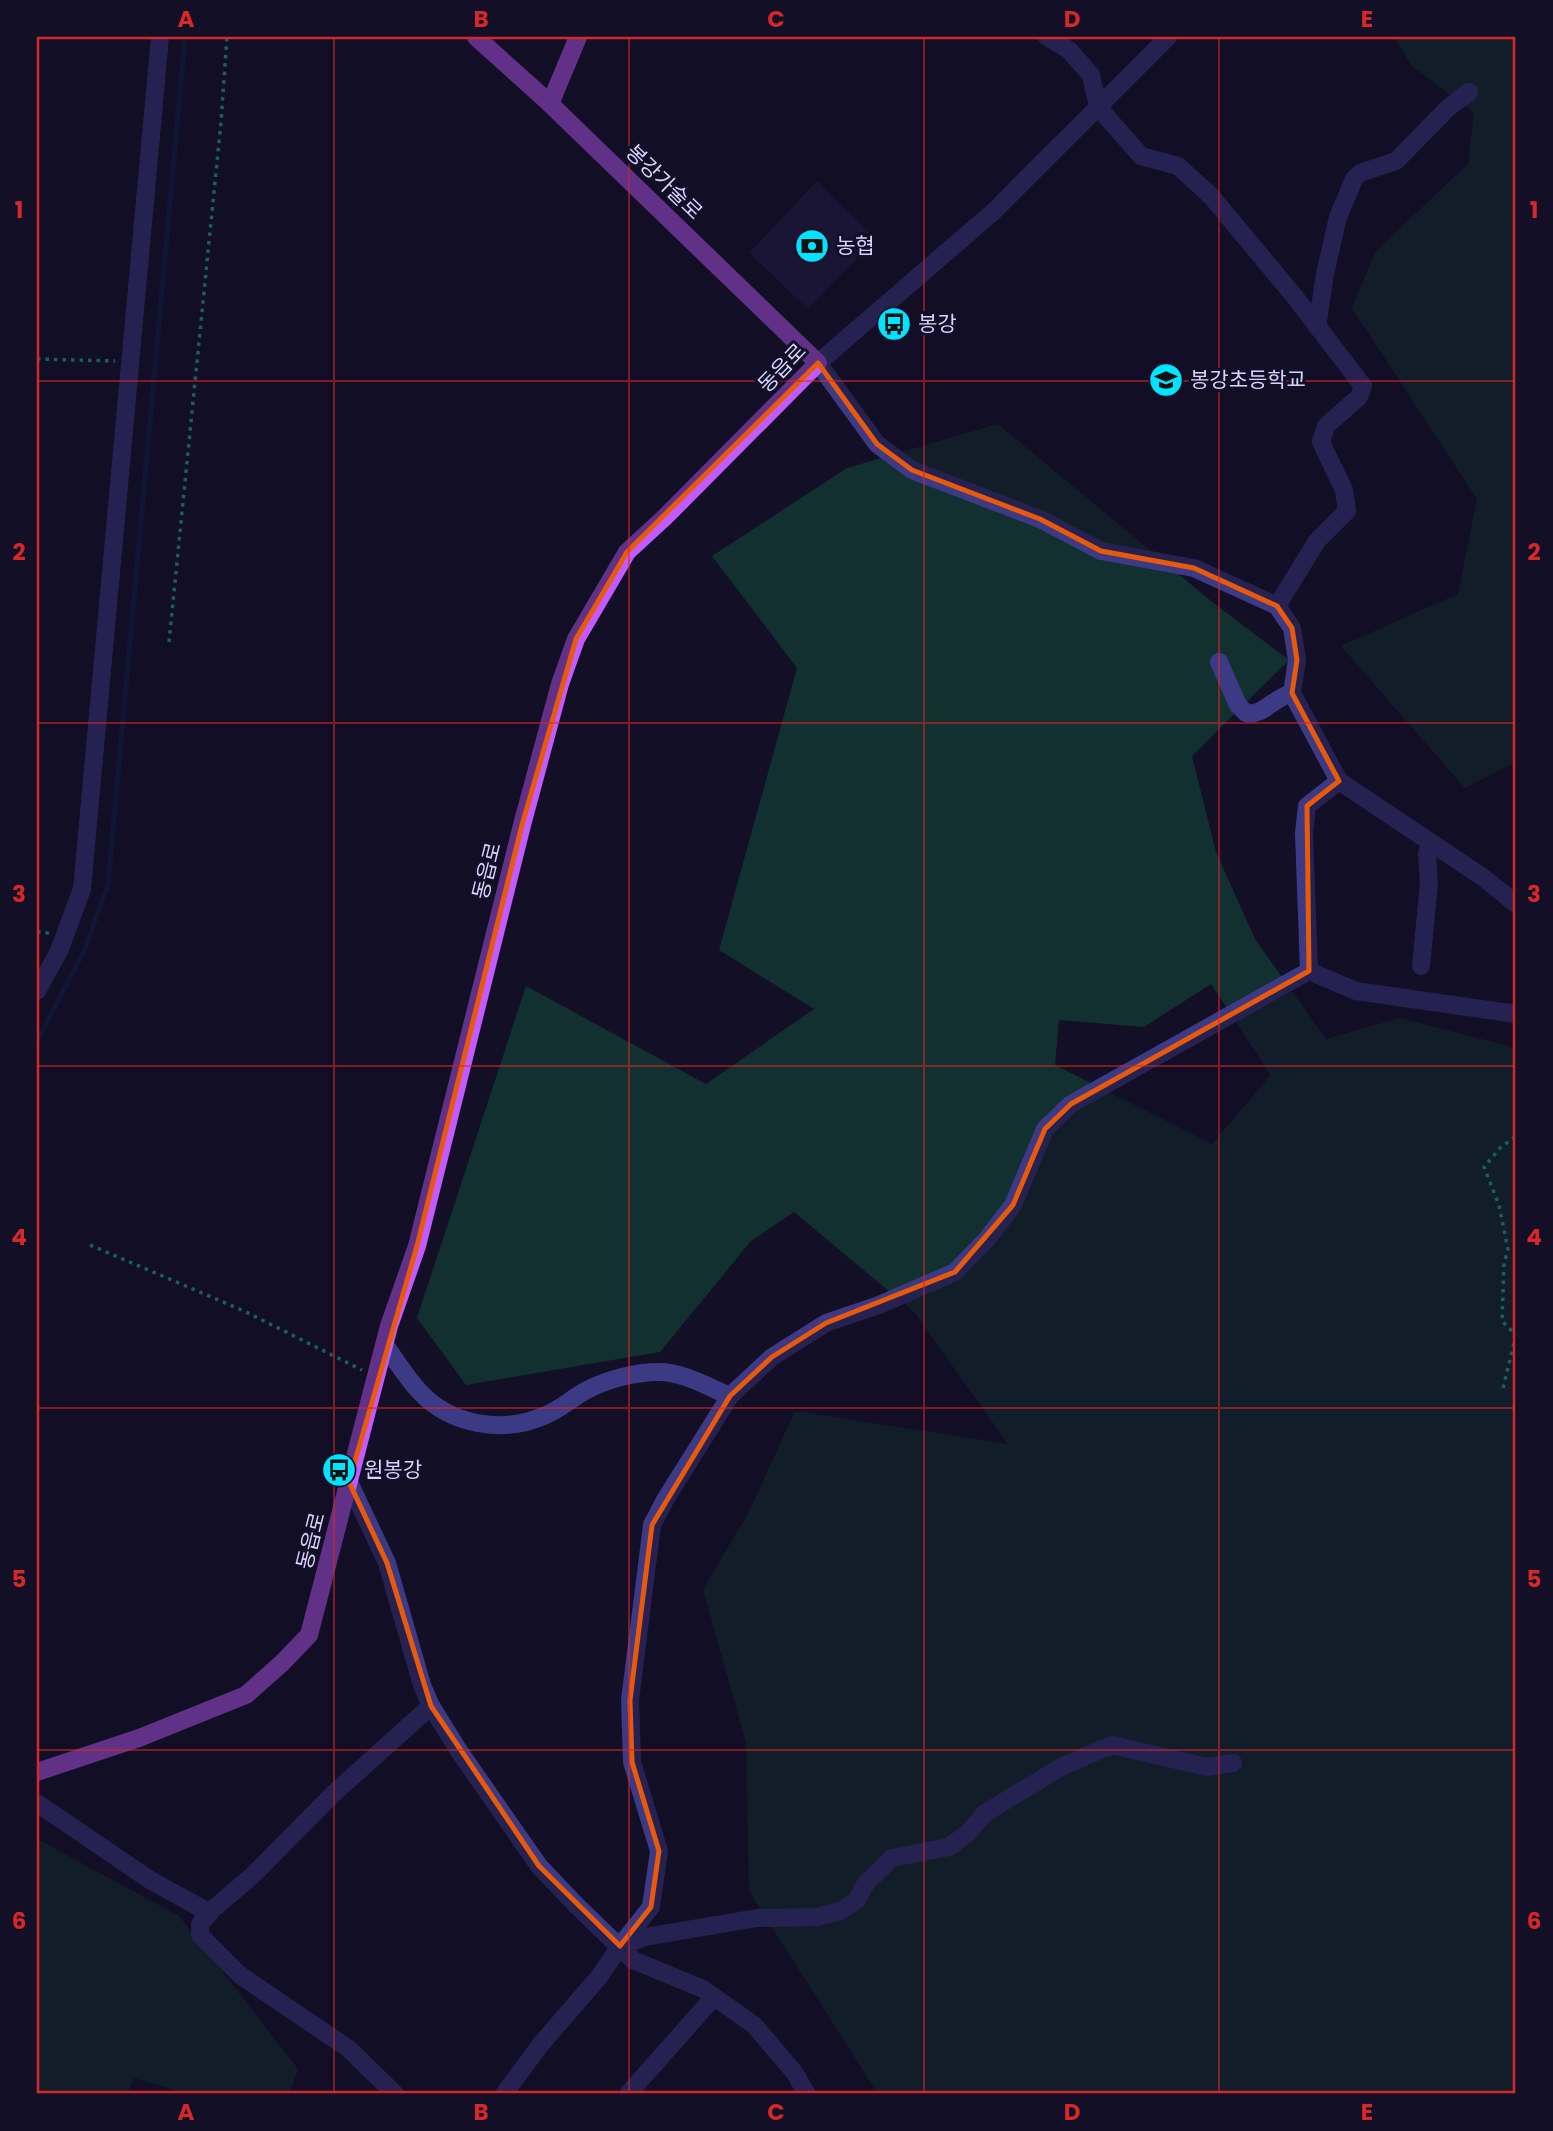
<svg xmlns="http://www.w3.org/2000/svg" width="1553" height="2131" viewBox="0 0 1553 2131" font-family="Poppins,'Noto Sans KR',sans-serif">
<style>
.green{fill:#12302f;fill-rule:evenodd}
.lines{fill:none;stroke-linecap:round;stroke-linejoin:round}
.stream{stroke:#0c2248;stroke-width:5}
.building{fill:#241b47}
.path{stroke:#2fb8b0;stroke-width:3.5;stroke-dasharray:3.5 5;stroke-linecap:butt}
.minor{stroke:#3d3a85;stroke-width:18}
.major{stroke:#c25bff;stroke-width:18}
.marked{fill:none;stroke:#e8590c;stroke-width:5;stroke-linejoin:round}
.grid{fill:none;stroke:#d62828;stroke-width:2;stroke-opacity:0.55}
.labels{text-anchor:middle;stroke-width:6;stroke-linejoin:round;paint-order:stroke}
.street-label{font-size:21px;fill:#d9d4ff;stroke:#130f26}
.poi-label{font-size:21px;fill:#d9d4ff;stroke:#130f26;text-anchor:start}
.neatline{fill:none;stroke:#d62828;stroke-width:2.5}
.grid-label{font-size:23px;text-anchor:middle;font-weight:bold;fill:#d62828}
</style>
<rect width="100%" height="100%" fill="#130f26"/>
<g class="green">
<path d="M1394,37H1516V762L1465,788L1341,646L1458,594L1477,499L1352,308L1376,251L1468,164L1474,113L1412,66Z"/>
<path d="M998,424L1211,601L1289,660L1192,756L1216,852L1255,939L1326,1039L1400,1018L1516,1048V2094H878L749,1891L746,1743L703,1589L749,1512L795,1411L1008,1444L915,1313L794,1212L751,1241L660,1352L466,1385L417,1318L526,986L706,1084L814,1009L719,950L797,668L712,556L847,468ZM1211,984L1271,1075L1212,1144L1055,1065L1059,1020L1144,1027Z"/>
<path d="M37,1839L179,1916L298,2069L289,2094H188L134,2078L127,2094H37Z"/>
</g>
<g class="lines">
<path class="stream" d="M37,1041L85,949L108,884L185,37"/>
</g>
<path class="building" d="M817,181L876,239L808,309L749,253Z"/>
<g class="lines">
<g class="path">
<path d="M37,359L115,361"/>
<path d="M169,642L221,122L227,37"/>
<path d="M37,932L49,933"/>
<path d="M90,1245L244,1311L362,1370"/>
<path d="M1503,1388L1515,1339L1514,1333L1502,1321L1504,1263L1508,1250L1499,1205L1484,1167L1501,1147L1515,1137"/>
</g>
<g class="minor">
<path d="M1047,37L1069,50L1091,75L1098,107L1141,156L1178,166L1211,196L1295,297L1363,386L1359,397L1326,426L1321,442L1344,490L1347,511L1317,541L1277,606"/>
<path d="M1168,37L993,212L818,363L877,444L912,470L1040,519L1101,551L1194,568L1277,606L1292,628L1297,660L1292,693L1339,781L1484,878L1516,904"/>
<path d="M1317,327L1325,274L1338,217L1354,179L1360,173L1396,161L1449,107L1469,92"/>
<path d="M1219,662L1238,705L1246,713C1262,717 1276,696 1292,693"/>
<path d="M1421,966L1429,883L1427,854L1430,843"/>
<path d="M1309,971L1356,991L1516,1014"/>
<path d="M1309,971L1304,833L1307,806L1339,781"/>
<path d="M37,991L59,951L82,889L160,37"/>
<path d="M384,1344C396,1360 406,1377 419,1391C451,1426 504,1434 546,1415C561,1409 573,1397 587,1390C608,1379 636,1372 659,1372C683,1372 708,1387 730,1396"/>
<path d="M349,1482L387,1563L422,1685L431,1706L459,1751L539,1866L576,1905L633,1960L703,1989L754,2025L794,2072L807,2094"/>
<path d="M37,1803L150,1880L210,1913"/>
<path d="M620,1946L645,1937L757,1918L817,1917L840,1911L857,1900L866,1883L892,1858L949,1847L968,1833L985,1813L1063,1766L1112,1745L1207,1767L1233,1763"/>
<path d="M395,2094L349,2049L240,1975L200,1935V1924L212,1910L253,1875L333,1794L431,1706"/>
<path d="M504,2094L541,2044L599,1977L620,1946L651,1907L659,1851L632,1762L630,1700L652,1525L665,1500L730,1396L772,1357L826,1323L879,1305L955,1272L987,1239L1013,1205L1045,1129L1071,1104L1309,971"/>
<path d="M628,2094L714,1997"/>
</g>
<g class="major">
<path d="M550,104L578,37"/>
<path d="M37,1772L139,1738L246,1695L282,1663L309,1635L389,1326L417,1246L522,825L560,684L576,639L627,552L665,517L818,363L546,100L476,37"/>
</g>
</g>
<path d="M0 0H1553V2131H0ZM818,363L877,444L912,470L1040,519L1101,551L1194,568L1277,606L1292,628L1297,660L1292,693L1339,781L1307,806L1309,971L1071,1104L1045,1129L1013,1205L955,1272L826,1323L772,1357L730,1396L652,1525L630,1700L632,1762L659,1851L651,1907L620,1946L539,1866L431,1706L387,1563L349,1482L417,1246L522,825L576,639L627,552Z" fill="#130f26" fill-opacity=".55" fill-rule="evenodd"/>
<path class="marked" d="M818,363L877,444L912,470L1040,519L1101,551L1194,568L1277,606L1292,628L1297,660L1292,693L1339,781L1307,806L1309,971L1071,1104L1045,1129L1013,1205L955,1272L826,1323L772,1357L730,1396L652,1525L630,1700L632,1762L659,1851L651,1907L620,1946L539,1866L431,1706L387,1563L349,1482L417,1246L522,825L576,639L627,552Z"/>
<path class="grid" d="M334,37V2094M629,37V2094M924,37V2094M1219,37V2094M37,381H1516M37,723H1516M37,1066H1516M37,1408H1516M37,1750H1516"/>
<defs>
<g id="bank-disc" transform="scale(1.75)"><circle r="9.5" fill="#00e5ff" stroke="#130f26"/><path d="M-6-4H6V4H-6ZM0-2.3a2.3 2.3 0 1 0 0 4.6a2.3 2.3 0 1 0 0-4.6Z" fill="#111"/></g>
<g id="bus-disc" transform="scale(1.75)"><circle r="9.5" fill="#00e5ff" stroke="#130f26"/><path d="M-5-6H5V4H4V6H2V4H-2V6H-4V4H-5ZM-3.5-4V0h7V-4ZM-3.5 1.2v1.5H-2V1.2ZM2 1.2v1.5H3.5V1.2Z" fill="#111"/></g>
<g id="school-disc" transform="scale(1.75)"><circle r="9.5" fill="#00e5ff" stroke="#130f26"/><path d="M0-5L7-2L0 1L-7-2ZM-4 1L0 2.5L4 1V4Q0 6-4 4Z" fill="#111"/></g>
</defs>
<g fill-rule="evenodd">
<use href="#bank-disc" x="812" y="246"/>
<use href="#bus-disc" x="894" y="324"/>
<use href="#school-disc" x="1166" y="380"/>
<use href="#bus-disc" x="339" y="1470"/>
</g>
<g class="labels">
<g class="street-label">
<text transform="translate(664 182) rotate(44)" y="7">봉강가술로</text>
<text transform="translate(782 368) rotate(-46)" y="7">동읍로</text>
<text transform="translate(487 871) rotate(-76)" y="7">동읍로</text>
<text transform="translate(311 1541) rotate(-76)" y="7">동읍로</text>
</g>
<g class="poi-label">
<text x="836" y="253">농협</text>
<text x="918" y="331">봉강</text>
<text x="1190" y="387">봉강초등학교</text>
<text x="364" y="1477">원봉강</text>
</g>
</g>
<rect width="1553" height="2131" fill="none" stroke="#130f26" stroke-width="77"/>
<rect x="38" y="38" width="1476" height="2054" class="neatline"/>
<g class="grid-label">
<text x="186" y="27">A</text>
<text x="481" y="27">B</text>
<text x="776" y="27">C</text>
<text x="1072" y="27">D</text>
<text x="1367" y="27">E</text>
<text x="19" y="218">1</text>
<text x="1534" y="218">1</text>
<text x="19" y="560">2</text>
<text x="1534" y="560">2</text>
<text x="19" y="902">3</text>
<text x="1534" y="902">3</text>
<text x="19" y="1245">4</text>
<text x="1534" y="1245">4</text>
<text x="19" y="1587">5</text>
<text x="1534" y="1587">5</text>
<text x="19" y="1929">6</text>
<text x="1534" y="1929">6</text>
<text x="186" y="2120">A</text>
<text x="481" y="2120">B</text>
<text x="776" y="2120">C</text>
<text x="1072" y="2120">D</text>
<text x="1367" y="2120">E</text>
</g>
</svg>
